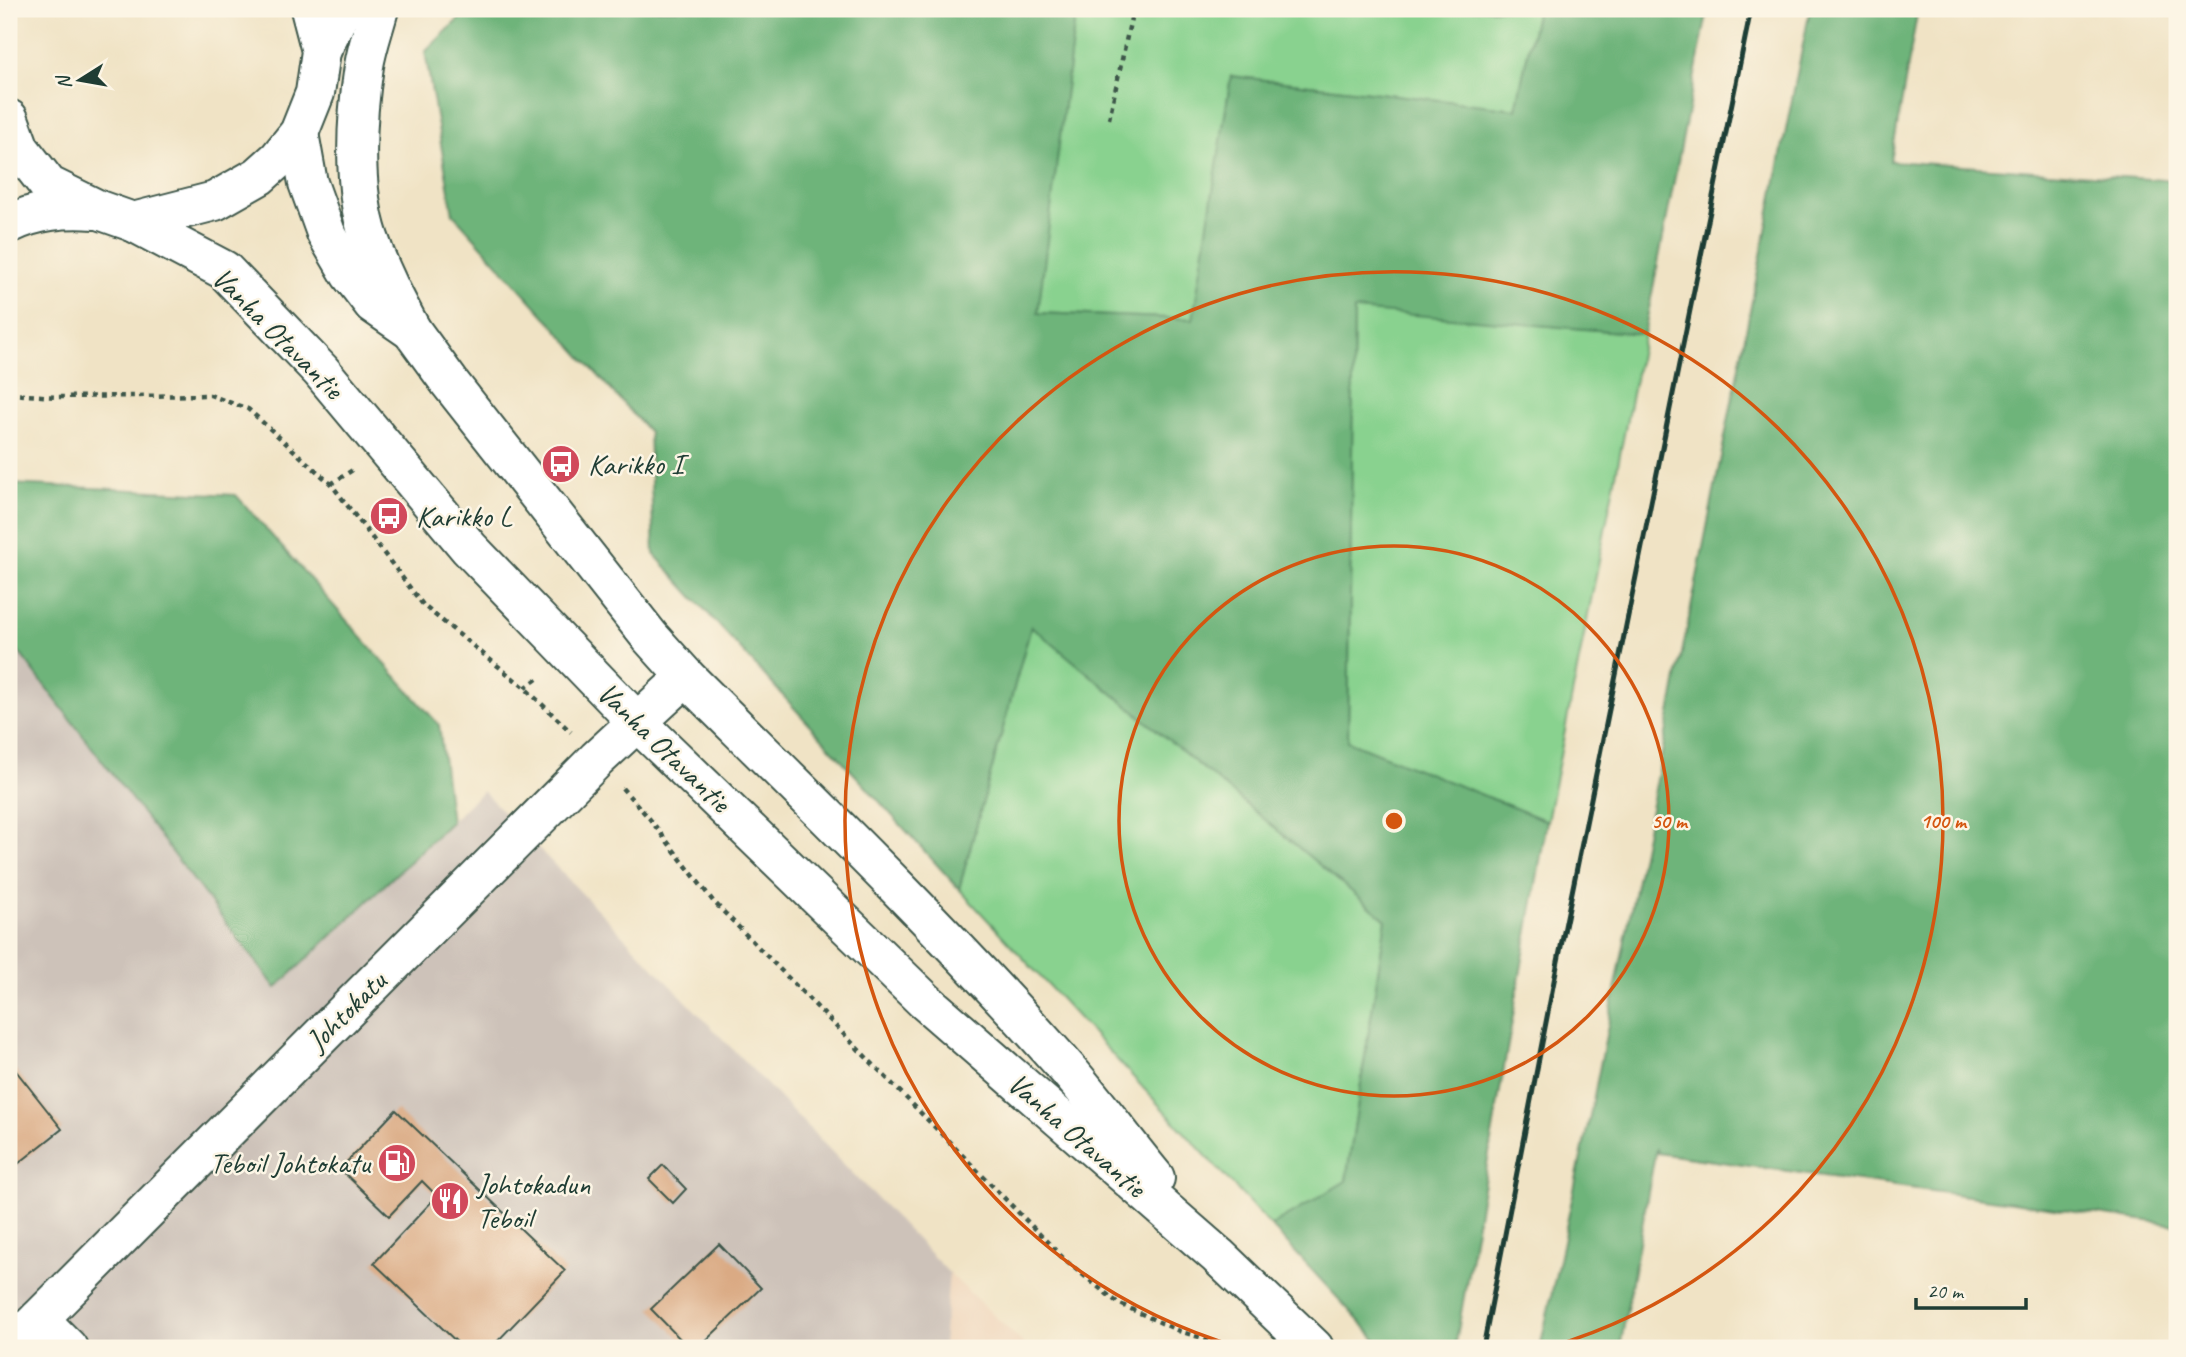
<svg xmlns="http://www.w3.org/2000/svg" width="2186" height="1357" viewBox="0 0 2186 1357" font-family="Caveat,sans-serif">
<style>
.built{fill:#efd6bb}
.industrial{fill:#cdc2b9}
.green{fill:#89d28f;stroke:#548862;stroke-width:2}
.forest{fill:#6eb47a;stroke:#467857;stroke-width:2}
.building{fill:#daaa84}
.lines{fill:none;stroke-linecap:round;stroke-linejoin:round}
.minor-casing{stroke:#3e564a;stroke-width:42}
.secondary-casing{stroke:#3e564a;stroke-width:42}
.trunk-casing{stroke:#3e564a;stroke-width:42}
.path{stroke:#3e564a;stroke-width:4.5;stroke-dasharray:5 5;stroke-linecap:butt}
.minor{stroke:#fff;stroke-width:38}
.secondary{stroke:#fff;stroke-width:38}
.trunk{stroke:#fff;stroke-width:38}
.rail{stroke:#1f3d34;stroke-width:5}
.ring{fill:none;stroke:#d45610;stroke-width:3.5}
.labels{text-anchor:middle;stroke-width:5;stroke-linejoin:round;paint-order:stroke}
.street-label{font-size:30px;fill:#1f3d34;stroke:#fcf5e5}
.poi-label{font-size:30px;fill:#1f3d34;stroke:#fcf5e5;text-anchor:start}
.centre{fill:#d45610;stroke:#fcf5e5;stroke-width:3.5}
.ring-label{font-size:21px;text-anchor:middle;font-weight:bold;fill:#d45610;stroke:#fcf5e5;stroke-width:5;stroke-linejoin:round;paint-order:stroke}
</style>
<rect width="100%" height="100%" fill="#fcf5e5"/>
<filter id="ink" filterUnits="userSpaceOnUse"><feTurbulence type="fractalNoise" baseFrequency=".0143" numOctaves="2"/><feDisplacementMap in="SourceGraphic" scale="14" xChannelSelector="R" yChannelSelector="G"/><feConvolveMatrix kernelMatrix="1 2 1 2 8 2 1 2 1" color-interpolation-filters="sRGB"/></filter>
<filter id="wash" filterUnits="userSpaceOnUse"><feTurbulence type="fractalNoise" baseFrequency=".00686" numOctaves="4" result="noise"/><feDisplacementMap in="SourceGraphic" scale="28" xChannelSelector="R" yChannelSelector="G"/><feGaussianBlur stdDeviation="1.57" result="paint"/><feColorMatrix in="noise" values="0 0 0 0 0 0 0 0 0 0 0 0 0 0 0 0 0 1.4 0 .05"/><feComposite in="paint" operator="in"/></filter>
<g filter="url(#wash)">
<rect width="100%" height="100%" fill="#f0e3c5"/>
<path class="built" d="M949,1273L1028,1348H943Z"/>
<path class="industrial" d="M9,639L276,988L483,791L949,1273L943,1348H9Z"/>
<g class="green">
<path d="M1076,9H1537L1516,109L1231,76L1194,319L1037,313Z"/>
<path d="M1354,309L1644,334L1547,821L1348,742Z"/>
<path d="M1031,625L1386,920L1346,1181L1271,1226L959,889Z"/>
</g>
<g class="forest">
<path d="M469,9H1076L1038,313L1193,319L1231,76L1516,109L1537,9H1708L1644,334L1354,310L1348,741L1547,821L1455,1348H1384L1271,1226L1346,1181L1386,920L1031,626L959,889L654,554L649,432L453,214L425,52Z"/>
<path d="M1810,9H1918L1891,161L2177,181V1225L1657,1153L1656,1148L1620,1348H1540L1592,1106Z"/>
<path d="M9,484L236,495L439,725L451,822L276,988L9,639Z"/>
</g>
<g id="blocks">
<g class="building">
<path d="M9,1062L62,1129L9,1171Z"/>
<path d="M396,1110L565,1271L491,1348H463L374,1263L437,1196L422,1181L389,1216L340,1169Z"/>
<path d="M663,1165L686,1189L673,1203L649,1179Z"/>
<path d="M719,1244L761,1288L698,1348H689L651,1309Z"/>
</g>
</g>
</g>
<g filter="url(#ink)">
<use href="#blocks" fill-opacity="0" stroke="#3e564a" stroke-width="2"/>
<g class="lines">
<g class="minor-casing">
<g id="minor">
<path d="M39,1319L68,1348"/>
<path d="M10,1348L597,759L686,677"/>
</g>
</g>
<g class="secondary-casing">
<g id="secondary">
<path d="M299,133L308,183L326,233L350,274L373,304L412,331L450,383L650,637L686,677C811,801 937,923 1054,1054C1090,1093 1121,1137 1155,1178"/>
<path d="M133,222L224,270L321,371L469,548L636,721L925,1001L1218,1256L1314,1348"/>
</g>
</g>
<g class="trunk-casing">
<g id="trunk">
<path d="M379,9C374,28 367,47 364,66C356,118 352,188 369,238C380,271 396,301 412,331"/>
<path d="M321,51L342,9"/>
<path d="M9,119L20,149L48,185L99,210L133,222L215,201L259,176L278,159L299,133L315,93L321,51L310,9"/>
<path d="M9,224C37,210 65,208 95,210"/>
</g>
</g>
<g class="path">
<path d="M1109,119L1133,9"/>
<path d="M9,394L58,397L210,395L248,409L331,484L424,606L525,688L571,732"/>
<path d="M331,484L354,469"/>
<path d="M525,688L541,676"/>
<path d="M622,788L649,818L713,901L1067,1262L1118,1303L1179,1331L1236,1348"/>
</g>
<use href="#minor" class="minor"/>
<use href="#secondary" class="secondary"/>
<use href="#trunk" class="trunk"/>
<path class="rail" d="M1483,1348L1554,981L1751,9"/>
</g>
</g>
<g class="ring">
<circle cx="1394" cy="821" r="275"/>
<path d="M1238 1347A549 549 0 1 1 1550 1347"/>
</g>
<defs>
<g id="bus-disc" transform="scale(2.0125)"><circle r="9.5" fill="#d1495b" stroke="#fcf5e5"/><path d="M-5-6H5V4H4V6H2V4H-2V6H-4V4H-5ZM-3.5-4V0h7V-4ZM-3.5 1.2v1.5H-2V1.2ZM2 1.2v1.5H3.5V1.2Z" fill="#fff"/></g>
<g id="fuel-disc" transform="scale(2.0125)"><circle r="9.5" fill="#d1495b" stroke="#fcf5e5"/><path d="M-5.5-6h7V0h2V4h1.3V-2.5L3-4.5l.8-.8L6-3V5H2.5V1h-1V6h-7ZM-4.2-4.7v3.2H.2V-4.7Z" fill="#fff"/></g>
<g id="restaurant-disc" transform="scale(2.0125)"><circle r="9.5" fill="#d1495b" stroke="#fcf5e5"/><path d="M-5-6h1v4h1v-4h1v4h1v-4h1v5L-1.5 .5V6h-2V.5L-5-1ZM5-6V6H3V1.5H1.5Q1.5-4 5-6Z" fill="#fff"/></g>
</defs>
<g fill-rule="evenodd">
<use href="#bus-disc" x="561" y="464"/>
<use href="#bus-disc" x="389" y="516"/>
<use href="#fuel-disc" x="397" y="1163"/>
<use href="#restaurant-disc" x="450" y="1201"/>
</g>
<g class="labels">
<g class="street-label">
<text transform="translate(278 333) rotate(45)" y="10">Vanha Otavantie</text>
<text transform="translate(664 747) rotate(44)" y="10">Vanha Otavantie</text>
<text transform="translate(346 1011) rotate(-45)" y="10">Johtokatu</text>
<text transform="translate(1077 1135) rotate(41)" y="10">Vanha Otavantie</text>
</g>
<g class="poi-label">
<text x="588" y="474">Karikko I</text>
<text x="416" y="526">Karikko L</text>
<text x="370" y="1173" text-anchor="end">Teboil Johtokatu</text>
<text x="477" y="1194">Johtokadun<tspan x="477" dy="34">Teboil</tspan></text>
</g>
</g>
<circle cx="1394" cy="821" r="10" class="centre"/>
<g class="ring-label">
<text x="1669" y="828">50 m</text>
<text x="1943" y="828">100 m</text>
</g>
<rect width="2186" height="1357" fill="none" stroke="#fcf5e5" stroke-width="35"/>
<g transform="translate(80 80) rotate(259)" stroke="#fcf5e5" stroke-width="5" paint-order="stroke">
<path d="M0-5L12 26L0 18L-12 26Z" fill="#1f3d34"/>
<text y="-10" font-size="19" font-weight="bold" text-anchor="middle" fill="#1f3d34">N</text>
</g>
<path d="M1916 1298v10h110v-10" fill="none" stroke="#1f3d34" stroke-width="3.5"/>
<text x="1927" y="1298" font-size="21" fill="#1f3d34" stroke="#fcf5e5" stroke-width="5" paint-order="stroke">20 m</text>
</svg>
